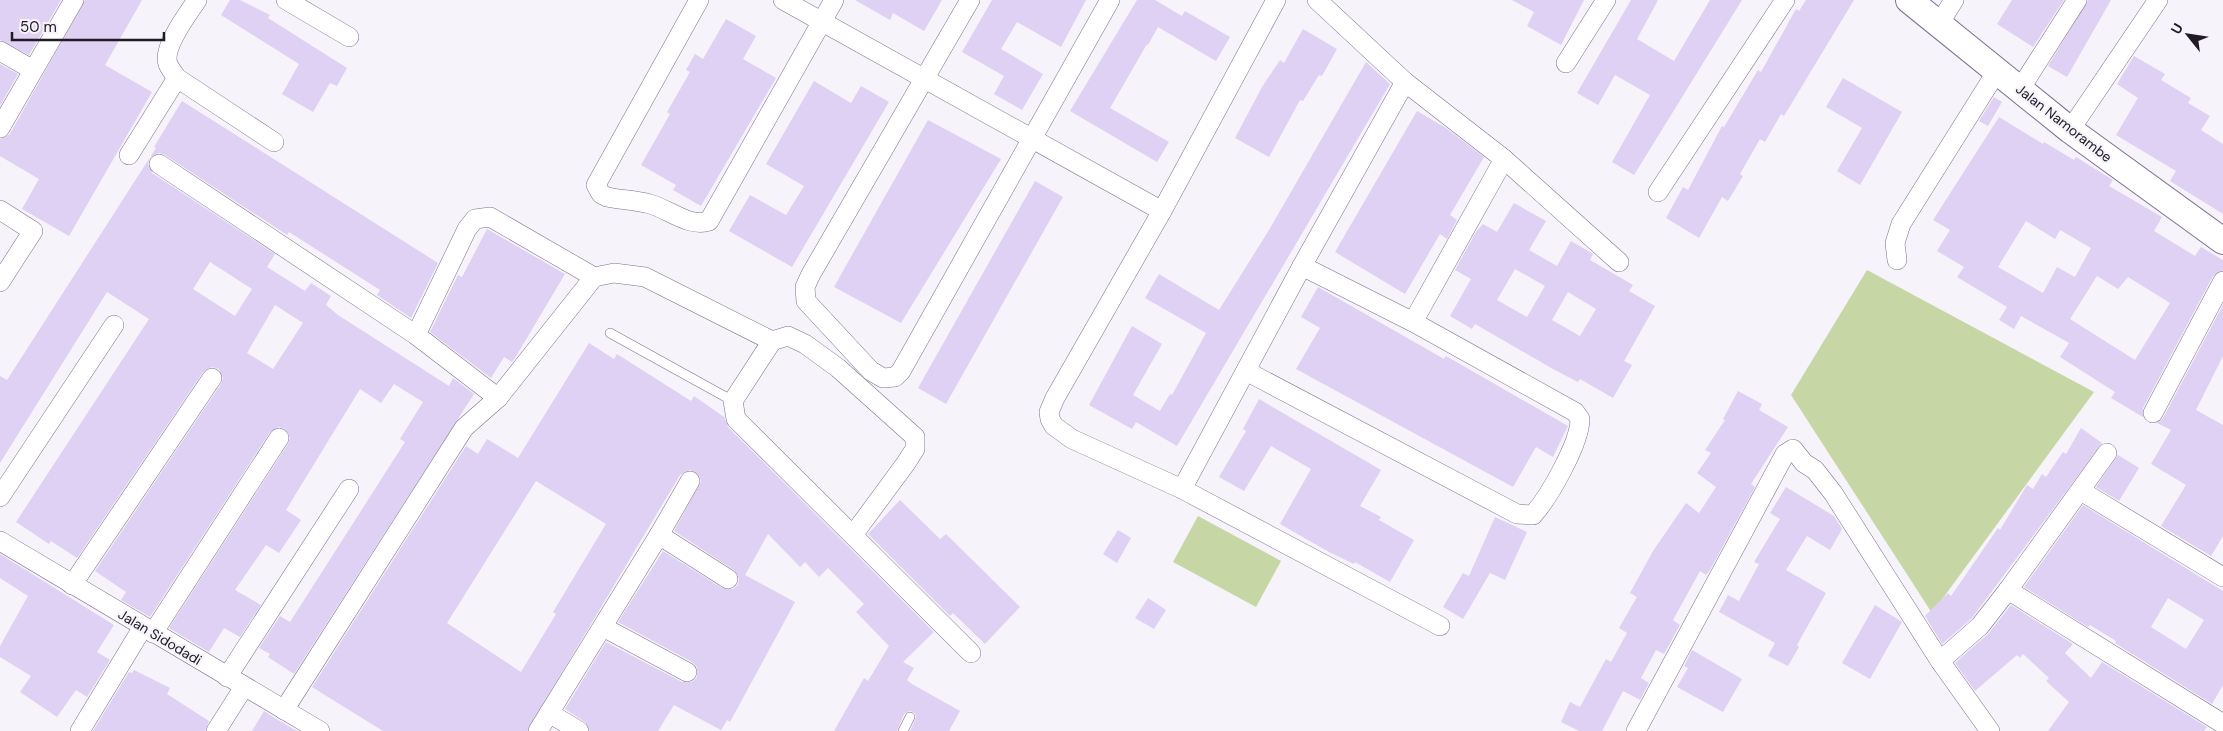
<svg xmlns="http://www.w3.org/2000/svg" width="2223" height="731" viewBox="0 0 2223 731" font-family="'DM Sans',sans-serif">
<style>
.green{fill:#c6d6a4}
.building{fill:#dfd1f3;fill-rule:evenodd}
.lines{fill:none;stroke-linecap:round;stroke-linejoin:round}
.lane-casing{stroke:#7e7090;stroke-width:10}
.street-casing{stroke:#7e7090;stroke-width:20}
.secondary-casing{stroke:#7e7090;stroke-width:28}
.lane{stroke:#fff;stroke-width:9}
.street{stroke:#fff;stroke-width:19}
.secondary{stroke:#fff;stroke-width:26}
.labels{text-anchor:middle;stroke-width:4.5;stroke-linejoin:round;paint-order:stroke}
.street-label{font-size:14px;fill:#1f1a26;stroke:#f6f3fa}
</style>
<rect width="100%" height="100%" fill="#f6f3fa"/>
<g class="green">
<path d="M1867,270L2094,392L1932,613L1791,395Z"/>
<path d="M1198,516L1281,561L1256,607L1173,562Z"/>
</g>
<g class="building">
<path d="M0,0H61L29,55L0,40Z"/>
<path d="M85,0H142L105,65L152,92L69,236L22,209L39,179L0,156V139L10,134Z"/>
<path d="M230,0H240L270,15L268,18L347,68L337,86L330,83L313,112L282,94L299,64L221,15Z"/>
<path d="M855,0H942L924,31L893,13L890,20Z"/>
<path d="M992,0H1086L1061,47L1017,22L1001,49L1043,74L1022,110L994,94L1004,76L962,52Z"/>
<path d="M1137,0H1155L1182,16L1185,11L1230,37L1216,61L1158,27L1148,45L1147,44L1110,108L1169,142L1157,162L1070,111Z"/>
<path d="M1512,0H1584L1561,45L1527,26L1534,12Z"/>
<path d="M1631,0H1658L1637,39L1674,61L1710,0H1742L1634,175L1612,162L1650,95L1615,75L1598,105L1577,93Z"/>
<path d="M1806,0H1854L1784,116L1781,114L1765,142L1760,139L1740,174L1743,176L1728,201L1722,197L1699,238L1666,218L1683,187L1688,190L1722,126L1724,127L1758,70L1761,72L1796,9L1799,11Z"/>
<path d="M2012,0H2064L2033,47L1997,24Z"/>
<path d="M2088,0H2111L2067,77L2048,66Z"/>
<path d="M726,19L756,36L743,59L776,78L701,206L673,190L676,185L641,165L670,114L667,112L690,72L686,70L695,54L703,59Z"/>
<path d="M1303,29L1337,49L1322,76L1319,75L1303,101L1300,100L1269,157L1235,138L1262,87L1280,60L1284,63Z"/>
<path d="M2134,56L2165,74L2161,80L2191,98L2188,103L2210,116L2201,130L2223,144V214L2170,181L2176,171L2116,135L2138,98L2117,84Z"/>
<path d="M1366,62L1390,84L1177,446L1136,422L1132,429L1089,405L1132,326L1162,344L1133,395L1160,411L1170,394L1172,395L1206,333L1145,298L1159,274L1219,310L1269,230Z"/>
<path d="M0,64L18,74L0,106Z"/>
<path d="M1843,78L1902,112L1860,185L1837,171L1862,128L1826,107Z"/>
<path d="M814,81L851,103L861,86L889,102L792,267L729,231L750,195L786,215L804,186L766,164Z"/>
<path d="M1994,97L2002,102L1988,126L1979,121Z"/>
<path d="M182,101L438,263L411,318L377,295L380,290L289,232L287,235L165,155L159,153L150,157L148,164L152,173L275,254L267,267L305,291L311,283L331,296L326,305L338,315L449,386L453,378L474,394L294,674L268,657L270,654L259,648L280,616L290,622L405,442L400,439L423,402L394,384L381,403L360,389L286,510L301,520L279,553L266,545L235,590L261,605L240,637L224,628L209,652L169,628L288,444L290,438L285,429L279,427L270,432L150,617L121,600L126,592L95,571L221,384L223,378L219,369L212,367L203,372L77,558L51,541L49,544L16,522L149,319L107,292L0,463V376L7,380L156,148L154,147ZM210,262L252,289L235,316L193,289ZM275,305L303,323L273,369L247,353Z"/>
<path d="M1417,111L1446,128L1484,157L1450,215L1457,220L1447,239L1440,234L1405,294L1335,252Z"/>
<path d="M1999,117L2043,144L2044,142L2074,160L2076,157L2113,180L2109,186L2162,217L2154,231L2195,256L2201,247L2223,260V270L2213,276L2143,408V417L2111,398L2115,392L2060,357L2069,343L2021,316L2014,329L1999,320L2007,307L1957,277L1964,267L1937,251L1950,230L1933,220ZM2026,221L2055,239L2060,230L2091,248L2075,277L2057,267L2043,293L1998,267ZM2097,276L2118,289L2128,277L2170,303L2135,360L2070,319Z"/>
<path d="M928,120L1001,159L901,323L834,287Z"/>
<path d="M1035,181L1063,197L946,404L918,388Z"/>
<path d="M1514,203L1546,221L1529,250L1557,266L1571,241L1593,254L1590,260L1633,285L1629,291L1655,306L1624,361L1632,365L1613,398L1580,379L1578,382L1553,369L1475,324L1472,329L1450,316L1471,279L1455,270L1476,232L1483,224L1497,232ZM1515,269L1545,286L1527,317L1497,300ZM1568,292L1596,309L1580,336L1552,320Z"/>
<path d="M487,229L565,274L515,358L512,362L504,357L491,378L430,332L458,275L462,277Z"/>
<path d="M1318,287L1444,359L1446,356L1568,426L1553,457L1536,447L1513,487L1296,369L1320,328L1301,317Z"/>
<path d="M2223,305V356L2196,410L2223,425V536L2211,556L2161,526L2186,485L2151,464L2171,430L2157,423L2163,418Z"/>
<path d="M589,343L614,359L617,354L691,401L694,396L724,417L728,427L934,632L903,662L914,668L907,680L912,684L960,711L949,731H910L916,717L915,713L910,711L904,714L897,731H834L864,678L868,681L889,646L856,612L864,604L828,568L819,577L805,562L800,567L768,534L745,575L795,602L730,722L727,720L721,730L674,705L658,731H590L585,722L565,709L606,642L682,682H692L697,677V667L692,662L618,622L663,551L722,588L733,589L738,585L739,579L734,570L674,531L701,481L699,475L690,470L680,475L527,731H383L312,687L466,446L478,454L487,439L518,458ZM536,481L606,524L553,612L556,614L521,672L447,623Z"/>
<path d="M1738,391L1762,404L1759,410L1788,427L1751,484L1755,487L1710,570L1706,575L1700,571L1673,620L1680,625L1664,654L1656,650L1641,678L1649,683L1640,700L1623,691L1602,731H1579L1561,722L1570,702L1580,707L1606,659L1611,662L1627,633L1619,628L1637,597L1630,593L1653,551L1686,503L1699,513L1716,487L1697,473L1711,453L1705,450L1725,420L1723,419Z"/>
<path d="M1259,399L1381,470L1360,506L1381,517L1379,520L1414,540L1390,582L1355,562L1354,564L1329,552L1280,524L1311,469L1271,446L1244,491L1219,477L1246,431L1243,429Z"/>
<path d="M2081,428L2102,443L1972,618L1942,644L1925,616L1948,593L1951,596L1998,528L2000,530L2027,485L2033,489L2042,474L2046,477L2063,452L2066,454Z"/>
<path d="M2118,455L2139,468L2119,501L2096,487Z"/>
<path d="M1786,487L1834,516L1842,529L1830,550L1807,536L1786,570L1826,593L1797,645L1799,647L1788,666L1768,656L1775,643L1719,612L1728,595L1739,601L1759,564L1754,562L1780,519L1770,513Z"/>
<path d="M900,500L940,539L946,534L1020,607L985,644L953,613L950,616L868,534Z"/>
<path d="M2083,505L2223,591V685L2212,704L2115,643L2116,641L2090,625L2088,627L2024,587ZM2168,598L2204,620L2186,649L2151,627Z"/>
<path d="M1495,517L1527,532L1505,580L1490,573L1463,619L1443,607L1463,573L1469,576Z"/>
<path d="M1118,530L1131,538L1117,563L1103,554Z"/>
<path d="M0,554L114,625L97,652L110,660L87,697L76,690L57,717L20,692L31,676L0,657V646L28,596L0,578Z"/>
<path d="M1148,598L1166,610L1154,629L1135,618Z"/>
<path d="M1875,605L1902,622L1870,679L1842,663Z"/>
<path d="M2011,605L2073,644L2065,653L2091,678L2102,662L2207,727L2204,731H2048L2069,702L2046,681L2049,678L2023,654L2020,658L2017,655L1975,691L1955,663L1988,634Z"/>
<path d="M1692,650L1742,679L1723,712L1677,687L1688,668L1684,666Z"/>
<path d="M134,670L170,688L167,694L209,721L205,731H93L129,672L132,673Z"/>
<path d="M264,711L278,720L297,731H252Z"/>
</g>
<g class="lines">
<g class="lane-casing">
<g id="lane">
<path d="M610,333L733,401"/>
<path d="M903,731L910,717"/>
</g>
</g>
<g class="street-casing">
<g id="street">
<path d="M286,0L349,37"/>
<path d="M699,0L596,185L601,194L607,197C621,200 636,200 650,204C668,209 690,228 709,221L834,0"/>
<path d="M783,0L1162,211"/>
<path d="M970,0L811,274L805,287L806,301L871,371L883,378L895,377L901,371L1110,0"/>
<path d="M1276,0L1162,211L1055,398L1049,412L1050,419L1054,426L1072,439L1182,489L1440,626"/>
<path d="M1317,0L1405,82L1504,159L1619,262"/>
<path d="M1939,24L1954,0"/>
<path d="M0,51L33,70"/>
<path d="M1566,63L1606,0"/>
<path d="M177,78L274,142"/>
<path d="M2020,89L2077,0"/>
<path d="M0,128L74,0"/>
<path d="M2070,130L2158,0"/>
<path d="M129,155L177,78C174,74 170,69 168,64C162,47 188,14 197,0"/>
<path d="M159,164L416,335L498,398"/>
<path d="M1658,192L1785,0"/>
<path d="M0,210L33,231L0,282"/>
<path d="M1897,260L1895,243L1901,224L1997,71"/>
<path d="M1413,322L1504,159"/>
<path d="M416,335L467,229L475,219L490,217L594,277L614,273L645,277L772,341L788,336L805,344L838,368L915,437V449L906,463L853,535"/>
<path d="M772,341L733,401L736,419L971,653"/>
<path d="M1246,371L1517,514L1533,515C1549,497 1580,443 1580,419L1575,412L1413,322L1302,266"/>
<path d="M2153,413L2223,281"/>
<path d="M2107,453L2008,590L2220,722"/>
<path d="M1182,489L1302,266L1405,82"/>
<path d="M2081,491L2223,577"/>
<path d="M0,497L114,325"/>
<path d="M659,535L728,579"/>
<path d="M0,541L320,731"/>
<path d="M72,585L212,378"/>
<path d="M603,627L687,672"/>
<path d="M153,633L279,438"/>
<path d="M1940,661L1980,626L2008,590"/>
<path d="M227,677L349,489"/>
<path d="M284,710L464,428L498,398L594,277"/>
<path d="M549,713L579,731"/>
<path d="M80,731L143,627"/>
<path d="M216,731L244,687"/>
<path d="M538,731L659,535L690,481"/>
<path d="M1636,731L1785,454L1793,449L1804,463L1815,470L1833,493L1940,661L1990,731"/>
</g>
</g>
<g class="secondary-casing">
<path id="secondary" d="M1909,0L2070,130L2223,241"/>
</g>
<use href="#lane" class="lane"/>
<use href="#street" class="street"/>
<use href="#secondary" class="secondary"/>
</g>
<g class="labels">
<g class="street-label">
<text transform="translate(2064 123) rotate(38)" y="5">Jalan Namorambe</text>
<text transform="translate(160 637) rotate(31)" y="5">Jalan Sidodadi</text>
</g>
</g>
<g transform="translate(2188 35) rotate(300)" stroke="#f6f3fa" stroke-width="4" paint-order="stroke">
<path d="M0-4L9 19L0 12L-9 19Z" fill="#1f1a26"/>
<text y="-8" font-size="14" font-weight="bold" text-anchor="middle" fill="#1f1a26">U</text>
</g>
<path d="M12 32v8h152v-8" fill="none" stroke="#1f1a26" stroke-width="2.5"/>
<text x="20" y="32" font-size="15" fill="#1f1a26" stroke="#f6f3fa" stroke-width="4" paint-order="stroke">50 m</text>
</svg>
